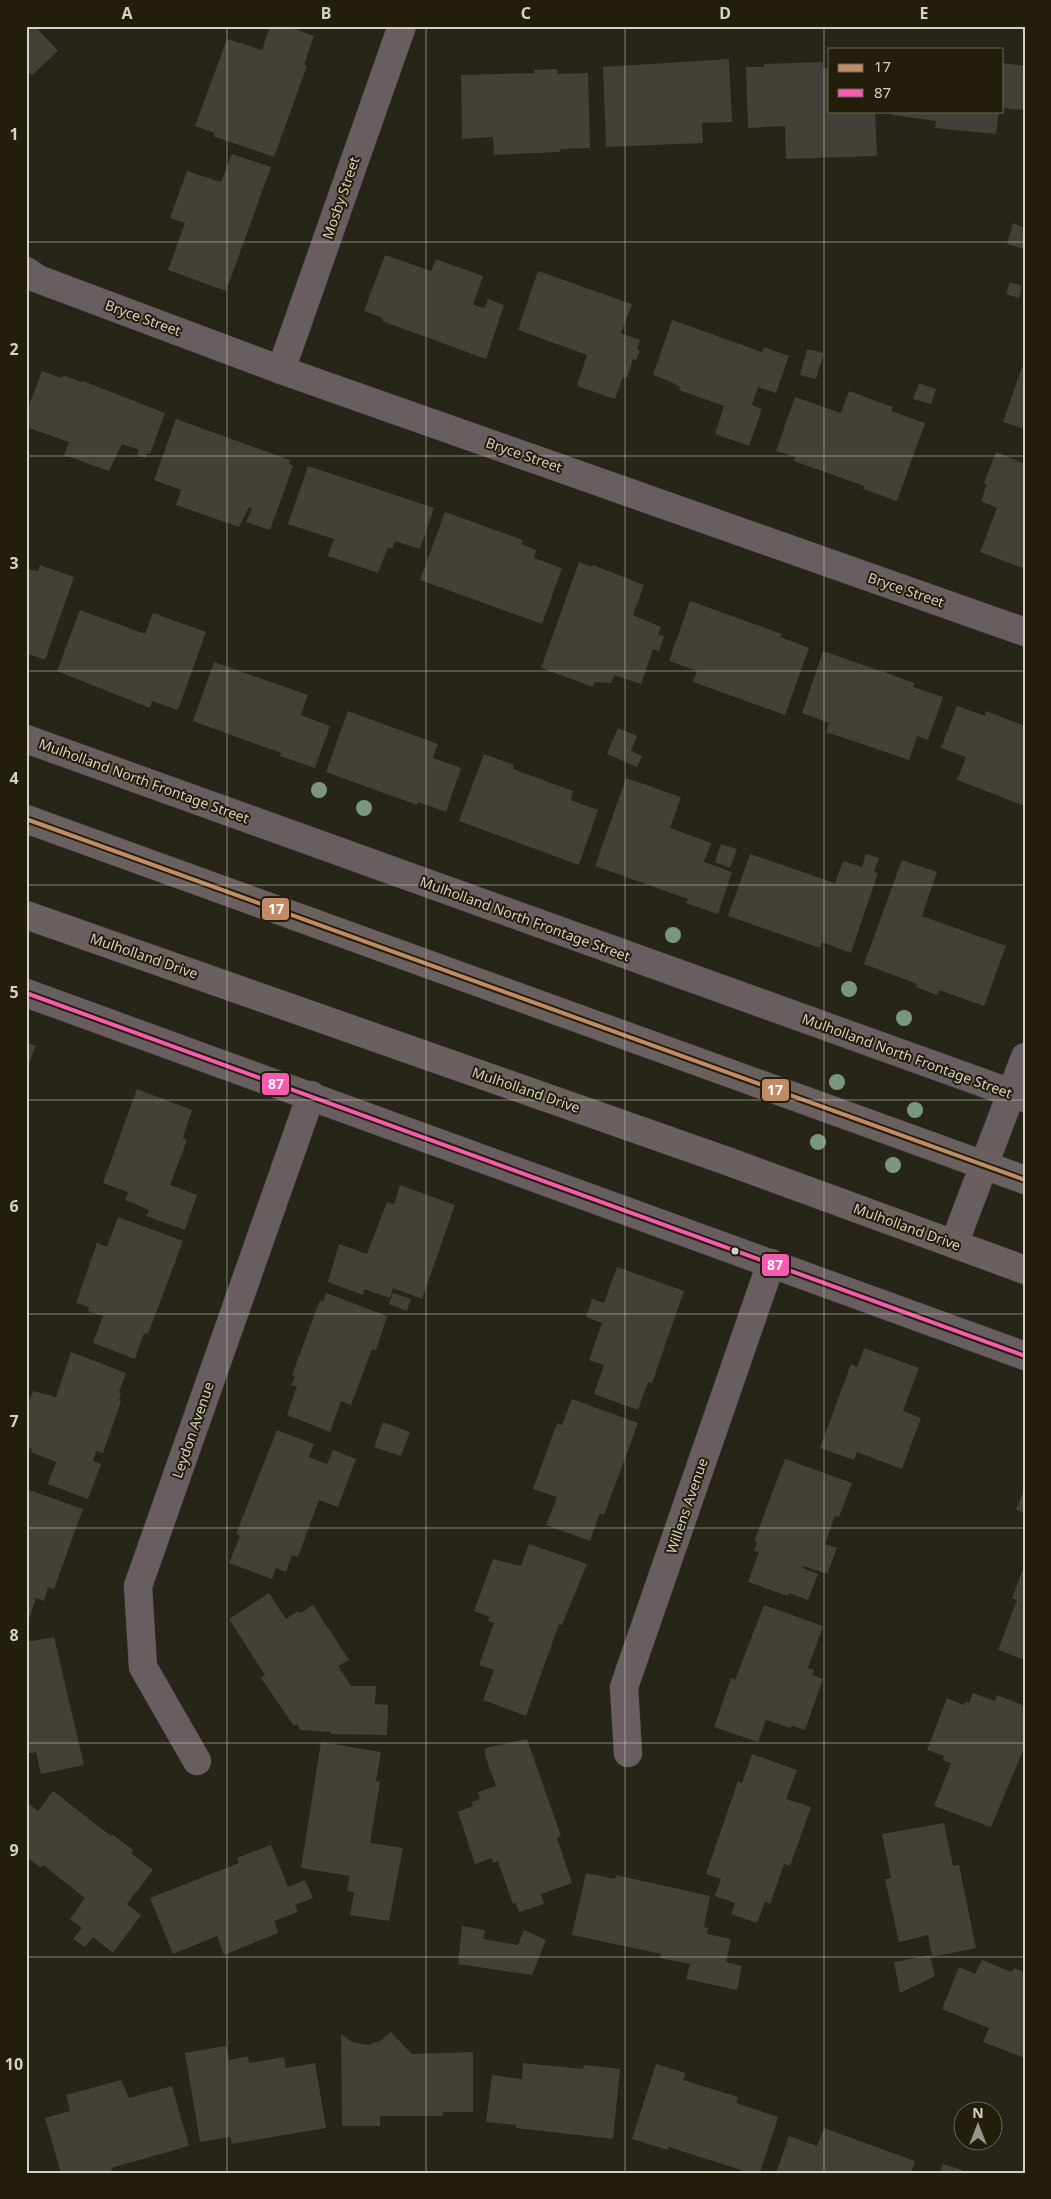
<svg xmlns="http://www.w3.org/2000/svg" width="1051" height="2199" viewBox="0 0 1051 2199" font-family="'Noto Sans',sans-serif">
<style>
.building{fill:#424038}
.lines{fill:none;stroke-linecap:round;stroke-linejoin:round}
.street-casing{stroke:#423f36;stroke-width:29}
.secondary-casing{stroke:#423f36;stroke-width:29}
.street{stroke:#685d5f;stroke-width:28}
.secondary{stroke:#6b6060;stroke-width:28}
.bus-1-casing{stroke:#221e0b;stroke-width:8}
.bus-2-casing{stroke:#221e0b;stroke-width:8}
.bus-1{stroke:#c18c65;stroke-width:4}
.bus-2{stroke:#f75aaf;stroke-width:4}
.tree{fill:#78977c}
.grid{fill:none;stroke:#d4d2c6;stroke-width:1;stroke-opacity:0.55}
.bus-dot{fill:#d4d2c6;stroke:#221e0b;stroke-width:2}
.labels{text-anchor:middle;stroke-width:4;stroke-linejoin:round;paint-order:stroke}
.street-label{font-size:14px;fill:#d4d2c6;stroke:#221e0b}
.line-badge{stroke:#221e0b;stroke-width:2}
.badge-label{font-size:14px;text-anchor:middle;font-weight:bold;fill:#fff}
.neatline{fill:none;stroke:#d4d2c6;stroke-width:2}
.grid-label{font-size:16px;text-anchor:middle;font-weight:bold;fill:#d4d2c6}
</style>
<rect width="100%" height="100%" fill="#27241a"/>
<g class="building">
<path d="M26,26H35L58,51L32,75L26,69Z"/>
<path d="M270,26H286L314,36L304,65L307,66L274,157L213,136L215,133L195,126L227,39L262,50Z"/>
<path d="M729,59L732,122L702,123L703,143L606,147L603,67Z"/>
<path d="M823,62V68H830V111H875L877,156L786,159L785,126L748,128L746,67H764V64Z"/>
<path d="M1002,63L1025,66L1023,110L1002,108Z"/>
<path d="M557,69L558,74L588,73L590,148L560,149V152L494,155L493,137L462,139L461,75L534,73V70Z"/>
<path d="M893,111H999L996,134L935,128L936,121L892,115Z"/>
<path d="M232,154L271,167L226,291L168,270L185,223L170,218L187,171L221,182Z"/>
<path d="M1013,223L1025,228L1023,249L1007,244Z"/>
<path d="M385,255L431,271L436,259L483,276L473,305L485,308L488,299L504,305L486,359L382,321L383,318L364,311Z"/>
<path d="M538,271L632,304L621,333L640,340L637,349L640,351L636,360L633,359L627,378L623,377L615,399L577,386L587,355L518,330Z"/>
<path d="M1010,282L1022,286L1019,298L1006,294Z"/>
<path d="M672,320L762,352L764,347L789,356L776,393L758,387L752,405L762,409L749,446L715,434L724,406L679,390L680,387L671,382L653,375Z"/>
<path d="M807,349L824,353L816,379L800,375Z"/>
<path d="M1022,367L1025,368V429L1003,422Z"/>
<path d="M42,371L62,378L63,375L82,382L83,381L165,413L150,454L147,453L146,458L137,455L139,450L122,444L109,471L64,455L69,442L26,427V413Z"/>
<path d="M919,383L936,389L931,404L913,399Z"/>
<path d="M849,391L893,407L891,411L925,423L897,501L863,489L864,486L794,461L795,457L776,451L795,397L841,413Z"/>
<path d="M176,419L290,460L289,464L293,466L270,530L246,522L252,508L249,507L239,527L176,505L181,490L154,480Z"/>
<path d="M996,452L1025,464V569L980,552L997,508L981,501L987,484L984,483Z"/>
<path d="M308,466L434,508L420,549L395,541L392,549L388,547L378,573L328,556L334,539L288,524Z"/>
<path d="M445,512L523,540L521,544L536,550L534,558L562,568L542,624L420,580Z"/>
<path d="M579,562L592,567L593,565L644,585L633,615L661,627L658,634L664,636L659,651L653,649L641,684L614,675L611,683L595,682L593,687L541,668Z"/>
<path d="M40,565L74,577L45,660L26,653V569L38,571Z"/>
<path d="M690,601L782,634L780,637L809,648L785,715L693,682L697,671L669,661Z"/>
<path d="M80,610L145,634L153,613L206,632L178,710L152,701L150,708L57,671Z"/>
<path d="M823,651L915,683L913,687L943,697L928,740L917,736L909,760L826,732L829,723L802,713Z"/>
<path d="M214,662L308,695L301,715L330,726L315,768L280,756L281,753L193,721Z"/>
<path d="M957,706L985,716L986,711L1025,726V806L957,780L966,757L941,748Z"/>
<path d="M348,711L438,744L433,758L461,768L446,812L418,802L417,805L326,772Z"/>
<path d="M618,728L637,736L631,751L642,756L637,767L607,754Z"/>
<path d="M484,754L514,765L513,769L573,791L571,800L598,810L579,865L459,821Z"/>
<path d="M626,778L681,797L670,828L711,843L704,862L732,872L718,914L686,903L688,899L595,866Z"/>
<path d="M721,844L737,849L730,868L715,862Z"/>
<path d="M750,854L835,883L843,861L862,867L866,854L879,858L874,872L878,873L851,953L822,942L820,948L728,916Z"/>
<path d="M902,860L937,872L922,916L1006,946L984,1006L939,990L937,995L916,987L917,984L864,964Z"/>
<path d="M26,1042L36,1046L26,1071Z"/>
<path d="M137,1089L192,1110L183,1138L187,1140L170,1185L197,1195L185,1230L146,1216L149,1210L125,1200L128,1192L103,1183Z"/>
<path d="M400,1185L455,1205L422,1299L393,1288L390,1298L364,1289L363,1295L328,1282L339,1244L367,1254L387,1202L394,1204Z"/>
<path d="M118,1217L183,1241L148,1334L144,1333L135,1359L93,1343L103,1316L88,1311L89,1307L76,1303L97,1243L107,1247Z"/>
<path d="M617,1267L684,1291L652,1383L648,1382L638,1410L594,1394L604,1365L589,1360L602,1323L586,1317L592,1299L604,1303Z"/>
<path d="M326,1293L387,1316L376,1351L372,1349L351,1405L341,1401L330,1432L287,1415L297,1386L291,1385L295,1377L292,1375L320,1300L323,1302Z"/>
<path d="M393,1293L411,1299L407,1311L389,1304Z"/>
<path d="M864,1348L919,1368L903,1411L921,1418L902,1469L857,1452L854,1460L820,1448L851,1364L857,1367Z"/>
<path d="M71,1352L126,1373L119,1392L121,1393L119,1400L121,1401L103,1453L96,1451L93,1461L101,1464L88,1499L48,1484L56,1462L31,1452L32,1449L26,1447V1410L33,1391L56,1397Z"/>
<path d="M572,1399L638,1423L604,1515L600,1513L590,1541L546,1525L557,1497L533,1489L557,1423L562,1425Z"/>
<path d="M383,1422L410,1432L401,1456L374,1447Z"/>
<path d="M277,1430L314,1444L309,1457L327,1464L333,1450L356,1459L338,1507L319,1500L298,1557L292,1555L286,1572L276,1568L272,1579L229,1563L240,1536L236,1534Z"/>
<path d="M785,1459L852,1483L839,1517L835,1516L825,1544L837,1548L827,1574L804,1566L803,1568L818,1574L808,1600L789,1593L788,1596L748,1582L759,1552L754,1551L757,1542L754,1541Z"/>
<path d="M1025,1486V1513L1016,1510Z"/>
<path d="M26,1489L83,1509L54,1589L48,1587L44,1601L36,1598L27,1625Z"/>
<path d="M529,1544L587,1564L562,1625L559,1624L526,1716L483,1700L494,1670L479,1665L494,1623L488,1621L490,1617L474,1611L493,1559L521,1566Z"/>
<path d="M1025,1564V1660L998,1650L1017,1600L1012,1598Z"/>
<path d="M269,1593L286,1619L298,1611L300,1613L313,1605L349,1660L338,1666L351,1686H376L375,1704L388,1705L387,1735L331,1734V1732L300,1730L297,1724L294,1726L261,1678L265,1675L229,1619Z"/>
<path d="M764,1605L823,1626L808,1668L814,1670L812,1675L823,1679L805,1730L792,1726L791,1728L766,1720L758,1742L714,1727L731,1678L735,1680Z"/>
<path d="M54,1637L84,1765L41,1774L36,1752L26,1754V1642Z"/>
<path d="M973,1693L995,1701L997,1695L1025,1706V1746L991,1827L934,1806L951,1763L943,1760L944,1756L927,1750L947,1698L964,1705L965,1702L969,1703Z"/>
<path d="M527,1739L561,1836L557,1838L572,1883L541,1894L544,1904L519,1912L515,1902L513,1904L498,1861L493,1863L492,1858L475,1864L458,1812L473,1806L472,1802L480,1799L478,1792L496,1786L485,1755V1748Z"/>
<path d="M321,1742L381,1752L376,1781L380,1782L370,1843L403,1848L389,1921L350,1915L354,1892L347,1891L350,1876L301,1868Z"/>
<path d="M752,1754L797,1770L786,1799L811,1807L790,1866L784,1864L770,1904L765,1902L757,1923L731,1914L735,1903L715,1896L721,1879L706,1874L738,1781L742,1783Z"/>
<path d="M53,1791L111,1836L112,1834L133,1850L131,1853L153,1870L127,1904L141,1915L113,1953L93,1937L85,1947L73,1939L82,1928L70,1919L85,1898L43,1865L41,1868L26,1857V1805L29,1804L38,1811Z"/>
<path d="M944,1823L953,1866L959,1865L976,1948L932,1957L928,1935L899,1942L885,1879L891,1878L882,1834Z"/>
<path d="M271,1845L288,1887L305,1880L313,1898L295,1905L298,1912L274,1921L278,1933L224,1955L217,1936L173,1954L150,1898L239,1863L237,1858Z"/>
<path d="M586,1873L615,1879L616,1875L710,1896L704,1927L708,1928L707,1934L731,1939L726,1962L742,1966L737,1990L686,1979L690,1964L660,1958L661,1954L572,1935Z"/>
<path d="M462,1926L485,1930L483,1939L518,1945L524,1930L546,1940L532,1975L458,1964Z"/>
<path d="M930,1955L935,1976L900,1993L894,1962Z"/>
<path d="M982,1960L1012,1972L1014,1968L1025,1972V2058L983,2042L989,2028L942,2009L959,1967L975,1974Z"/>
<path d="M391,2032L412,2054L473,2052V2112H443V2116H380V2126H342L341,2034L352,2042L366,2045L380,2041Z"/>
<path d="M226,2046L229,2060L248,2056L249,2063L284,2057L286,2068L315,2063L326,2128L232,2144L230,2137L200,2142L185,2053Z"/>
<path d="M523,2063L583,2069L584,2065L620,2069L613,2139L516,2128V2125L486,2122L492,2075L522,2079Z"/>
<path d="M656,2064L686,2073L683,2080L738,2097L736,2103L778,2117L760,2173H750L669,2147L668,2150L632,2139Z"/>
<path d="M121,2080L129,2098L172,2086L189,2146L111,2168L113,2173H61L45,2118L70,2111L66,2095Z"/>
<path d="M824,2128L915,2161L911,2173H776L789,2136L817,2146Z"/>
<path d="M943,2164L962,2170V2173H940Z"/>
</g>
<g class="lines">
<g class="street-casing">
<g id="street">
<path d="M26,271L38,279L281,370L1025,632"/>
<path d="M281,370L402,26"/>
<path d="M26,739L1025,1098"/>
<path d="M26,993L1025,1356"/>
<path d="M954,1244L1025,1057"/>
<path d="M628,1753L624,1687L771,1263"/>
<path d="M197,1761L143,1667L138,1586L311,1095"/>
</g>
</g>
<g class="secondary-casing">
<g id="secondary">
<path d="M26,819L1025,1180"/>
<path d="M26,915L727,1161L1025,1270"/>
</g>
</g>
<use href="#street" class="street"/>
<use href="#secondary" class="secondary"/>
<g class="bus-1-casing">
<path id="bus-1" d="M26,819L1025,1180"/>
</g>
<g class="bus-2-casing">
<path id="bus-2" d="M26,993L1025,1356"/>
</g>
<use href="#bus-1" class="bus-1"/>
<use href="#bus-2" class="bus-2"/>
</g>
<g class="tree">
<circle cx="319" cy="790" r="8"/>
<circle cx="364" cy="808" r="8"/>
<circle cx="673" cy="935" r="8"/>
<circle cx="849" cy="989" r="8"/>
<circle cx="904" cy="1018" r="8"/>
<circle cx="837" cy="1082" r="8"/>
<circle cx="915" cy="1110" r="8"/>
<circle cx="818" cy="1142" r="8"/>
<circle cx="893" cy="1165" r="8"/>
</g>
<path class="grid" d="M227,26V2173M426,26V2173M625,26V2173M824,26V2173M26,242H1025M26,456H1025M26,671H1025M26,885H1025M26,1100H1025M26,1314H1025M26,1528H1025M26,1743H1025M26,1957H1025"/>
<circle class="bus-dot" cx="735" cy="1251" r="4.5"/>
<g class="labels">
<g class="street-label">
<text transform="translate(341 198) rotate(-71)" y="5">Mosby Street</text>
<text transform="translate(143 318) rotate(20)" y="5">Bryce Street</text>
<text transform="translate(524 455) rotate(19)" y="5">Bryce Street</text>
<text transform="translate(906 590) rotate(19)" y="5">Bryce Street</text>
<text transform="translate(144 781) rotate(20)" y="5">Mulholland North Frontage Street</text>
<text transform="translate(525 919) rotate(20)" y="5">Mulholland North Frontage Street</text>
<text transform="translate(144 956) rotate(19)" y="5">Mulholland Drive</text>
<text transform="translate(907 1056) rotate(20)" y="5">Mulholland North Frontage Street</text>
<text transform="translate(526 1090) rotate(19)" y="5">Mulholland Drive</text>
<text transform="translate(907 1227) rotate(20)" y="5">Mulholland Drive</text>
<text transform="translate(193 1430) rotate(-71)" y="5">Leydon Avenue</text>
<text transform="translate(687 1506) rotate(-71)" y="5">Willens Avenue</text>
</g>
</g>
<g class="line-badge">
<rect x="261" y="897" width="29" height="24" rx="5" fill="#c18c65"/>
<rect x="261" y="1072" width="29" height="24" rx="5" fill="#f75aaf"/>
<rect x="761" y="1078" width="29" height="24" rx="5" fill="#c18c65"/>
<rect x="761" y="1253" width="29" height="24" rx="5" fill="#f75aaf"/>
</g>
<g class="badge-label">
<text x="276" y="914">17</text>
<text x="276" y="1089">87</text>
<text x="775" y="1095">17</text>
<text x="775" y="1270">87</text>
</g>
<rect width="1051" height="2199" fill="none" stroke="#221e0b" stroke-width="55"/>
<rect x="828" y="48" width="175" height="65" fill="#221e0b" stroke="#696656"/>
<rect x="838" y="64" width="25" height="8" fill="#c18c65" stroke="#696656"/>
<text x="874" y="72" font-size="15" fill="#d4d2c6">17</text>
<rect x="838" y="89" width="25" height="8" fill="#f75aaf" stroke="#696656"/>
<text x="874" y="98" font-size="15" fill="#d4d2c6">87</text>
<g transform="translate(978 2126)"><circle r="24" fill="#221e0b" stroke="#696656"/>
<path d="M0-4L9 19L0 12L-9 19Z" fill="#97958a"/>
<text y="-8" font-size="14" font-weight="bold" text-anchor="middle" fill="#d4d2c6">N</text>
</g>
<rect x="28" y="28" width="996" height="2144" class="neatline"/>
<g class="grid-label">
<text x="127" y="19">A</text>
<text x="326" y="19">B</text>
<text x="526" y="19">C</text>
<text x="725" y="19">D</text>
<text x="924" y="19">E</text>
<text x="14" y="140">1</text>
<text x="14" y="355">2</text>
<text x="14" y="569">3</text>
<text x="14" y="784">4</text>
<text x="14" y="998">5</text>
<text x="14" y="1212">6</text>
<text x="14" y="1427">7</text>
<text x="14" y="1641">8</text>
<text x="14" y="1856">9</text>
<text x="14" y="2070">10</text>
</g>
</svg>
